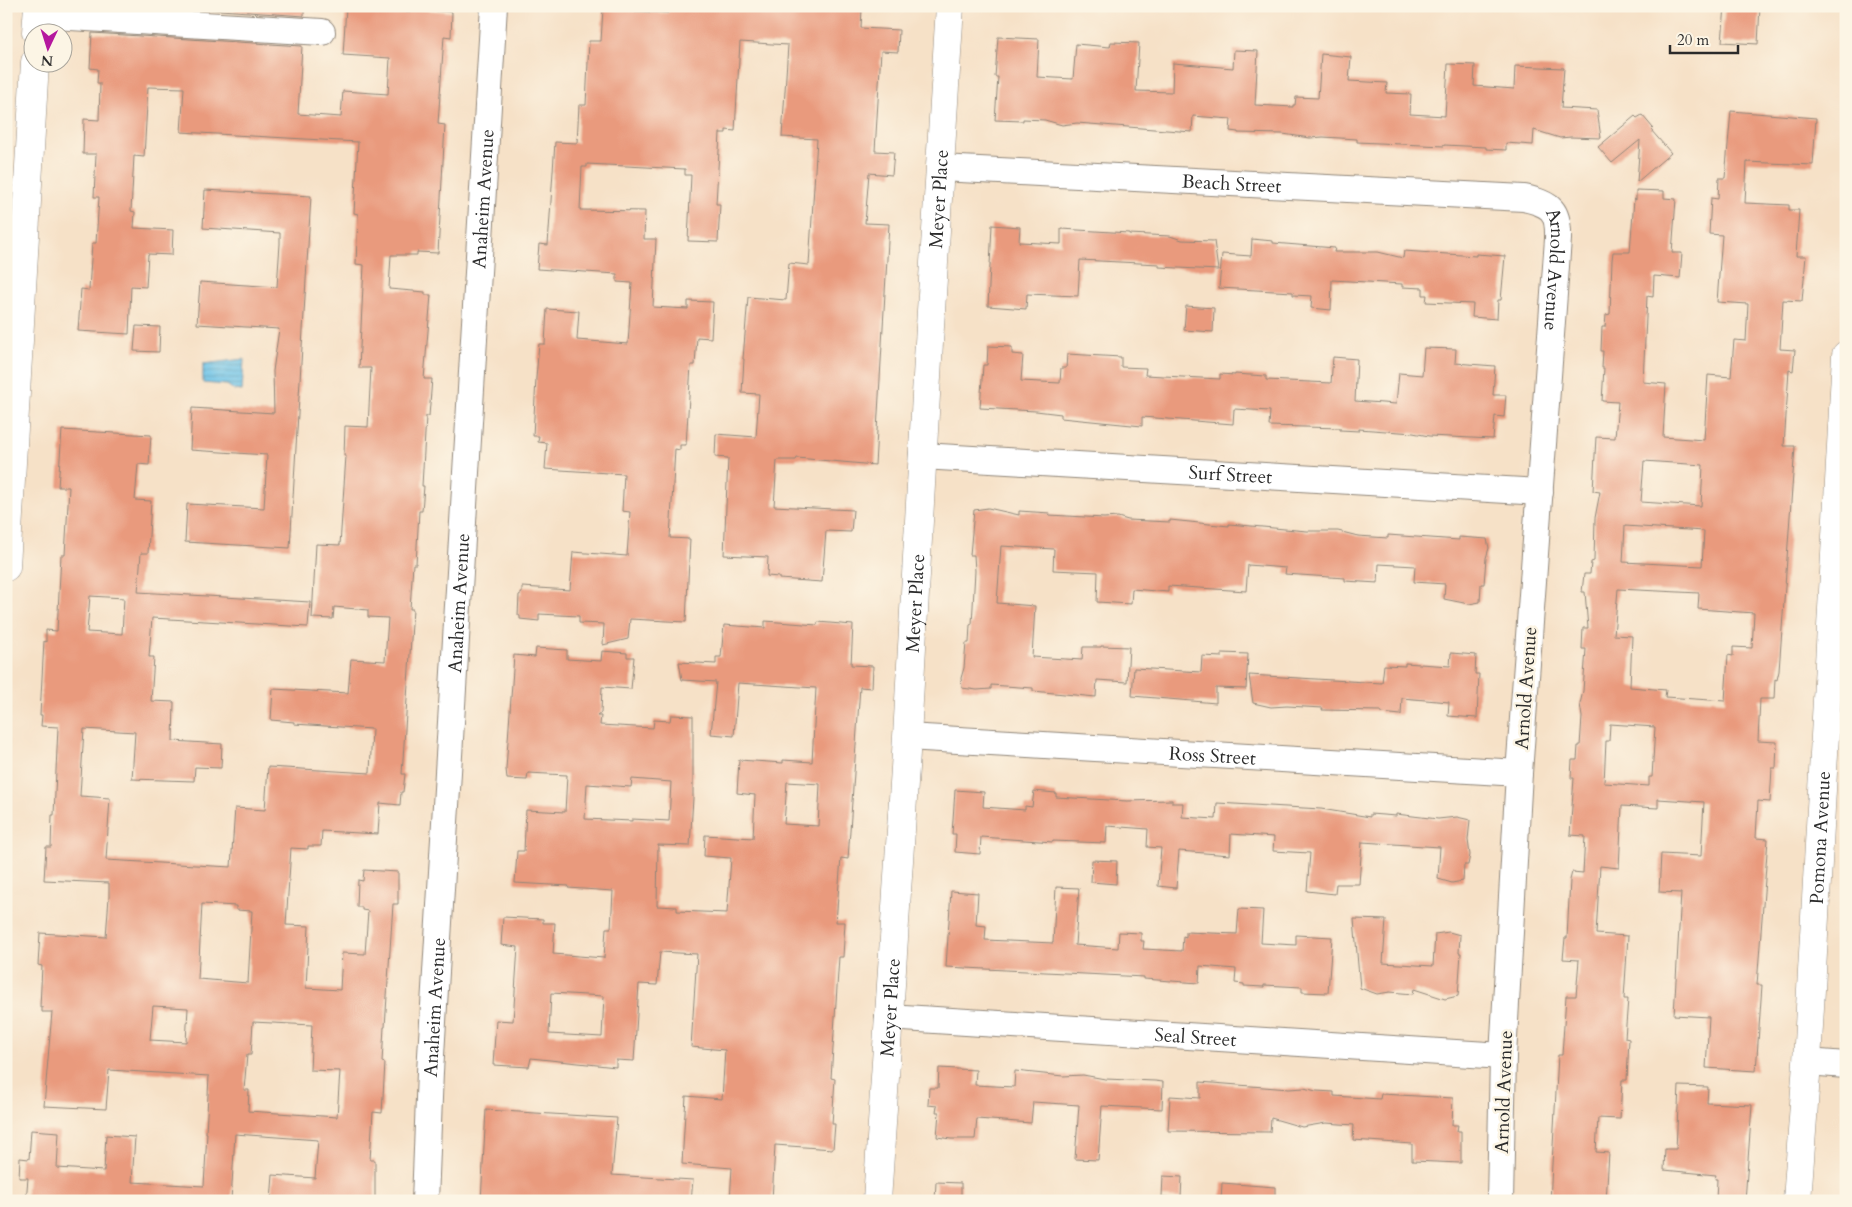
<svg xmlns="http://www.w3.org/2000/svg" width="1852" height="1207" viewBox="0 0 1852 1207" font-family="Cardo,serif">
<style>
.water{fill:url(#water-rules);stroke:#4c778a}
.building{fill:#e99a7d;fill-rule:evenodd}
.lines{fill:none;stroke-linecap:round;stroke-linejoin:round}
.minor-casing{stroke:#908679;stroke-width:28}
.tertiary-casing{stroke:#908679;stroke-width:29}
.minor{stroke:#fff;stroke-width:26}
.tertiary{stroke:#fff;stroke-width:28}
.labels{text-anchor:middle;stroke-width:5;stroke-linejoin:round;paint-order:stroke}
.street-label{font-size:19px;fill:#2b2b2b;stroke:#fcf5e5}
</style>
<defs>
<pattern id="water-rules" width="6" height="5" patternUnits="userSpaceOnUse" patternTransform="scale(1.25)"><rect width="6" height="5" fill="#6cc3e9"/><path d="M0 2.5h6" fill="none" stroke="#599fbd"/></pattern>
</defs>
<rect width="100%" height="100%" fill="#fcf5e5"/>
<filter id="ink" filterUnits="userSpaceOnUse"><feTurbulence type="fractalNoise" baseFrequency=".02" numOctaves="2"/><feDisplacementMap in="SourceGraphic" scale="10" xChannelSelector="R" yChannelSelector="G"/><feConvolveMatrix kernelMatrix="1 2 1 2 8 2 1 2 1" color-interpolation-filters="sRGB"/></filter>
<filter id="wash" filterUnits="userSpaceOnUse"><feTurbulence type="fractalNoise" baseFrequency=".0096" numOctaves="4" result="noise"/><feDisplacementMap in="SourceGraphic" scale="20" xChannelSelector="R" yChannelSelector="G"/><feGaussianBlur stdDeviation="1.12" result="paint"/><feColorMatrix in="noise" values="0 0 0 0 0 0 0 0 0 0 0 0 0 0 0 0 0 1.4 0 .05"/><feComposite in="paint" operator="in"/></filter>
<g filter="url(#wash)">
<rect width="100%" height="100%" fill="#f6e1c7"/>
<path class="water" d="M244,359L242,391L234,390L227,385L203,383V364Z"/>
<g id="blocks">
<g class="building">
<path d="M164,6H304V16Z"/>
<path d="M668,6H730L781,9V6L862,8L861,28L899,30L898,52L881,51L875,151L894,152L892,175L869,173L865,223L889,224L875,465L797,458L796,460H777L774,506L853,510L851,532L826,531L822,582L779,579V577L767,576L768,557L724,555L728,458L715,457L716,434L756,437L759,394L742,393L744,359H743L748,297L786,300L789,263L809,265L817,139L782,137L788,45L740,42L735,131L726,130V133H720L716,204H720L718,242L688,241L691,175H685V169L587,164V167H582L580,210L645,211L644,239H656L653,307L688,309V301L713,302L711,338L697,337L695,365H691L686,445H680V450L675,449L670,538L690,539L686,622L630,619L628,639L603,645L604,624L579,623V616L539,614V621L520,619V616L518,615L519,595L522,593V587L570,590L573,552L627,556L630,512L622,511L624,474L545,469L547,443L538,442L539,436H533L536,378L539,344H545L547,309L579,311L577,340L628,344L632,283L617,282V274L537,269L539,244L548,245L555,142L577,143L579,105H586L589,41H601L603,9L668,13Z"/>
<path d="M1725,6H1760L1758,44L1722,42Z"/>
<path d="M346,7L410,12V9L452,12L451,37L444,36L438,124L445,125L438,253L417,252V255H391L389,289L425,292V295H431L424,379H432L429,416H426L422,486H424L422,511H419L416,564H413L410,609H413L402,774H405L403,792H401L400,805L380,803L378,834L322,831L321,846H308V849L291,848L286,925L309,926L306,988L340,990L342,953L365,954L368,911L362,910V907H357L358,880L363,881L364,870L398,872V904H393L385,1027H384L382,1062L385,1063L382,1113L373,1112L370,1160H375V1198H373V1201H271L273,1175L315,1178L318,1140L235,1134L231,1201H26L28,1178H19L20,1158L29,1159L31,1130L59,1132L57,1168L104,1171L106,1135L135,1137L132,1182L204,1186L207,1133H206L209,1076L109,1070L106,1109L44,1106L52,1012H42V1007H40L42,966L38,965L40,933L106,937L109,897V883L44,880L46,847H51L52,815H54L58,727L41,726L42,715H40L44,641L46,642V630L57,631L61,555H65L69,487H58L62,430L151,435L149,465L138,464L135,500L151,501L148,553H141L138,592L310,602L308,627L152,618L149,657H154L151,701L174,702L173,741L222,744L221,768L195,767L194,781L132,779L135,732L84,729L80,796L110,798L106,860L231,867L235,808L265,810L268,767L370,773L372,729L294,724V722L271,720L273,689L348,693L351,659L385,661L388,618L368,617V610L334,607L333,619L312,618L316,544L340,545L346,456H344L345,426L368,427L371,368H359L364,265L356,264L358,214L354,213L358,142L181,132L184,88L148,87L144,157L134,156L131,211L135,212L134,228L173,230L172,255L148,254L146,287L131,286L129,334L78,331L81,289L89,290L92,243H96L99,197H94L96,154H83L84,119L99,120L100,83H97L98,69L90,68L92,33L302,46L298,114L341,117L343,91L388,94L390,58L343,55ZM90,596L124,598L122,634L87,632ZM202,904L236,906V910L252,911L248,983L198,979ZM153,1006L188,1008L186,1042L150,1040ZM253,1022L312,1025L310,1070L340,1071L337,1117L248,1111L249,1090H244L247,1055H251Z"/>
<path d="M998,37L1039,39L1037,77L1073,79L1076,44L1110,47L1111,42L1139,43L1136,91L1172,92L1173,63L1233,68L1234,50L1258,51L1255,105L1293,107V105H1295L1296,97L1318,98L1321,54L1351,57L1349,81L1387,83L1386,93L1411,94L1410,114L1445,116L1448,64L1475,65L1474,86L1514,89L1515,66L1564,68L1561,108L1597,110L1601,138L1571,137L1560,138L1534,130L1533,145L1506,143V150L1486,149V147L1444,145V146L1357,142V139L1323,137L1310,138L1283,134L1238,133V132L1230,131L1231,119L1193,116L1192,132L1077,123L1062,125L1045,120L1023,119V121L995,120L998,77H995Z"/>
<path d="M1731,111L1816,118L1813,165L1747,162L1745,203L1789,205V210H1799L1796,256H1806L1802,301L1783,300L1780,349L1795,350L1793,371L1789,370L1784,446H1795L1779,671L1777,680L1775,679L1774,699H1760L1758,741L1777,742L1776,768H1772L1770,802L1758,801L1756,838L1768,839L1757,985H1762L1756,1071L1706,1068L1709,1017L1674,1015L1681,893L1659,892L1661,854L1701,856L1704,802L1658,799V808L1622,806L1619,868L1600,866L1596,934L1628,936L1624,999H1628L1625,1038L1629,1039L1627,1080H1622L1620,1119L1598,1118L1596,1152L1609,1153L1606,1201H1550L1558,1055H1562L1566,996H1576L1579,960L1563,959L1565,938H1567L1570,880L1572,872L1583,873L1585,836L1570,835L1574,778H1571L1572,760H1577L1578,746H1580L1582,717L1580,704L1583,691L1586,649H1582L1583,628H1588L1585,592H1582L1584,574H1590L1591,562L1594,561L1595,518L1600,492L1593,491L1596,437L1615,438L1618,402L1602,401L1604,368H1602L1603,351H1601L1602,327H1605L1606,315L1610,314L1612,260L1613,252H1630L1634,199L1636,200V190L1664,191V198L1676,199L1672,253H1682L1680,278L1654,276L1653,297L1647,296L1643,382L1666,384L1663,437L1704,440L1708,375L1731,377L1734,340L1746,341L1748,304L1717,302L1722,235L1709,234L1711,198L1718,199L1719,178H1725ZM1644,461L1703,465L1701,506L1641,502ZM1625,526L1704,531L1702,566L1623,562ZM1618,589L1699,593L1698,609L1754,613L1752,648L1733,647V656L1728,655L1725,701L1665,697L1666,690L1630,687L1632,636L1614,635ZM1610,724L1655,727L1652,777H1649V786L1604,783L1606,741H1609Z"/>
<path d="M1642,115L1653,128L1651,130L1671,153L1637,182L1640,140L1612,163L1598,147L1635,116L1637,118Z"/>
<path d="M205,190L311,196L290,548L185,542L187,504L264,508L267,455L190,450L192,408L274,413L273,371L279,329L197,324L200,282L277,287L280,244V233L203,228Z"/>
<path d="M992,225L1020,227L1019,242L1061,244V229L1129,233V234L1170,236L1182,240L1214,241L1218,270L1159,267V264L1080,260L1078,296L1027,294L1026,309L988,306Z"/>
<path d="M1252,239L1273,241V243L1335,248L1334,252H1378L1403,258L1404,251L1476,256V254L1505,256L1501,300H1498L1497,319L1472,317L1473,304L1426,302L1427,295H1423V288L1402,287V284L1332,280L1331,310L1311,308L1312,296L1293,295V292L1219,288L1222,254L1251,256Z"/>
<path d="M1186,306L1214,308L1213,332L1184,330Z"/>
<path d="M136,326L160,327L159,352L134,351Z"/>
<path d="M988,346L1012,347V354L1023,355L1021,381L1060,383L1061,368H1066L1067,354L1121,357V367L1146,368L1145,375L1220,379V374L1235,375V374L1266,376V380L1331,383L1333,357L1357,359L1355,401L1396,404L1399,373L1422,375L1424,348L1456,349L1455,363L1495,366L1493,395H1506L1504,417L1495,416L1493,439L1429,436L1413,433L1359,429V431L1340,430V428L1269,426L1270,411L1234,409L1233,424L1142,417V426L1061,418V414L1036,411L980,408L983,365H987Z"/>
<path d="M988,508L1019,515V511L1050,513L1049,515L1104,518L1118,517L1128,520L1170,522V520L1229,526V524L1307,531H1338L1358,536L1388,538V535L1459,540V537L1487,539L1489,548L1486,558L1484,584H1481L1480,602L1469,604L1444,599L1445,584L1414,582L1415,566L1379,564L1378,583L1345,581V578L1285,574L1286,568L1248,565L1246,591L1168,586V592L1132,589L1131,604L1097,602L1098,572L1053,570L1054,549L1001,546L997,603L1035,606L1032,657L1082,660L1083,647H1101V646L1129,647L1127,682L1097,680L1096,697L1033,691V688L991,685V689L977,690L962,688L961,678L964,668L966,643H969L970,625L972,624L975,571L974,555H970L974,510Z"/>
<path d="M765,621L817,625L818,622L853,625L851,665L873,666L872,688L860,687L848,859L841,858L836,922H845L843,957H839L831,1078L835,1079L832,1124H835L833,1149L775,1145L772,1201H730L732,1168L682,1164L686,1096L722,1099L725,1050L691,1047L697,954L660,952L657,985L639,984L634,1061L616,1060V1067L531,1058L529,1067L493,1065L496,1020L513,1021L518,947L501,945L503,917L543,919V923H555L553,954L604,958L606,928H611L613,891L568,888L569,886L515,883L517,851H524L526,810L565,812L567,775L528,773L527,780L507,779L506,769L514,655L535,657L536,648L567,650V659L601,661L602,651L627,653V657H634L631,689L602,687L601,713L597,716H601L600,725L653,728L654,720L670,721L671,715L693,716V798L690,846L658,845L657,906L677,907V911L727,913L731,858L704,856L705,835L753,838L755,795L737,793L739,760L783,763V760L812,762L816,688L738,683L734,736L711,734L716,682L682,680L679,662L716,664V657H721L724,625L765,628ZM632,779L671,782L669,821L632,819V821L585,819L587,784L631,787ZM787,782L820,784L818,826L784,824ZM551,993L604,996L602,1037L549,1034Z"/>
<path d="M1222,653L1248,654L1246,689L1216,688V703L1132,696L1134,668L1201,672L1202,656L1222,657Z"/>
<path d="M1451,653L1476,655L1475,674H1479L1477,718L1448,716L1449,702L1402,698L1401,715L1381,713V711L1322,710L1323,708L1287,706L1271,707L1253,703L1249,675L1382,683L1384,665L1405,666V663L1450,666Z"/>
<path d="M955,790L984,792L983,807L1025,810V806L1032,807L1034,791L1056,793V797L1127,801L1172,800V803H1183L1182,817L1216,819L1217,803L1321,809L1370,817V814L1396,816V814L1438,819L1457,817L1470,820L1468,840L1470,855L1468,865H1464L1463,881L1452,883L1438,879L1440,847L1362,842L1359,884H1336L1335,894L1307,891L1310,853L1273,851L1274,837L1231,834L1230,855L1179,851L1176,888L1158,886L1161,848L1147,847L1148,829L1107,826L1106,843L1053,841V842L981,837L980,854L955,852L956,834H952Z"/>
<path d="M1092,860L1117,861L1116,884L1091,882Z"/>
<path d="M1056,887L1079,888L1075,945L1118,948L1119,932L1141,933V941H1144L1143,949L1182,951L1183,936L1186,937V932L1237,934L1239,909L1263,910L1261,943L1296,945V935L1332,937L1328,993L1302,992V987L1264,985V987L1244,986V984L1235,983L1236,969L1200,966L1199,983L1144,979V977L946,967L951,891L978,893L976,925L986,926L985,940L1053,943Z"/>
<path d="M1354,919L1386,920L1383,963L1433,966L1435,934L1449,932L1460,935L1459,953H1461L1458,996L1445,999L1414,989L1413,994L1390,992L1377,994L1360,988Z"/>
<path d="M939,1068L976,1070L975,1085L1014,1087L1015,1071L1063,1076L1083,1075L1105,1079L1155,1081L1163,1082L1162,1109L1102,1106L1098,1160L1075,1159L1079,1105L1033,1102L1031,1123L977,1119L975,1139H951L937,1137L939,1112H936L937,1106L928,1105L929,1088H938Z"/>
<path d="M1200,1082L1289,1089L1304,1088L1316,1091L1334,1092V1096L1380,1099L1381,1094L1453,1098L1452,1125H1458L1457,1131H1461V1163L1412,1161V1144L1353,1140L1354,1125L1326,1123L1302,1127L1271,1118L1270,1132L1168,1131L1170,1096L1200,1098Z"/>
<path d="M1679,1086L1708,1087L1707,1103L1752,1105L1745,1201H1716L1717,1179H1715L1716,1175L1664,1170L1665,1149H1676Z"/>
<path d="M486,1110L617,1118L612,1175L693,1180L691,1201H481Z"/>
<path d="M1163,1176L1182,1177L1181,1198L1162,1197Z"/>
<path d="M936,1182L961,1183V1201H935Z"/>
<path d="M1222,1183L1275,1187V1201H1221Z"/>
</g>
</g>
</g>
<g filter="url(#ink)">
<use href="#blocks" fill-opacity="0" stroke="#908679" stroke-width="1"/>
<g class="lines">
<g class="minor-casing">
<g id="minor">
<path d="M37,15L322,32"/>
<path id="s1" d="M940,168L1524,198C1551,204 1559,210 1558,239L1519,773L1503,1056L1500,1201"/>
<path id="s2" d="M922,456L1540,492"/>
<path id="s3" d="M907,737L1519,773"/>
<path id="s4" d="M888,1017L1503,1056"/>
<path d="M1807,1062L1846,1065"/>
<path id="s5" d="M425,1201L430,1072L494,6"/>
</g>
</g>
<g class="tertiary-casing">
<g id="tertiary">
<path d="M36,32L38,6"/>
<path d="M6,567L35,62"/>
<path id="s6" d="M877,1201L907,737L928,359L950,6"/>
<path id="s7" d="M1797,1201L1807,1062L1846,355"/>
</g>
</g>
<use href="#minor" class="minor"/>
<use href="#tertiary" class="tertiary"/>
</g>
</g>
<g class="labels">
<g class="street-label">
<text dy="7" stroke="none"><textPath href="#s1" startOffset="292">Beach Street</textPath></text>
<text dy="7" stroke="none"><textPath href="#s5" startOffset="1004">Anaheim Avenue</textPath></text>
<text dy="7" stroke="none"><textPath href="#s6" startOffset="1004">Meyer Place</textPath></text>
<text dy="7" stroke="none"><textPath href="#s1" startOffset="676">Arnold Avenue</textPath></text>
<text dy="7" stroke="none"><textPath href="#s2" startOffset="309">Surf Street</textPath></text>
<text dy="7" stroke="none"><textPath href="#s5" startOffset="599">Anaheim Avenue</textPath></text>
<text dy="7" stroke="none"><textPath href="#s6" startOffset="599">Meyer Place</textPath></text>
<text transform="translate(1525 688) rotate(-86)" y="7">Arnold Avenue</text>
<text dy="7" stroke="none"><textPath href="#s3" startOffset="306">Ross Street</textPath></text>
<text dy="7" stroke="none"><textPath href="#s7" startOffset="364">Pomona Avenue</textPath></text>
<text dy="7" stroke="none"><textPath href="#s5" startOffset="194">Anaheim Avenue</textPath></text>
<text dy="7" stroke="none"><textPath href="#s6" startOffset="194">Meyer Place</textPath></text>
<text dy="7" stroke="none"><textPath href="#s4" startOffset="308">Seal Street</textPath></text>
<text transform="translate(1503 1092) rotate(-88)" y="7">Arnold Avenue</text>
</g>
</g>
<rect width="1852" height="1207" fill="none" stroke="#fcf5e5" stroke-width="25"/>
<g transform="translate(48 48) rotate(184)"><circle r="24" fill="#fcf5e5" stroke="#a8a49b"/>
<path d="M0-4L9 19L0 12L-9 19Z" fill="#b5179e"/>
<text y="-8" font-size="14" font-weight="bold" text-anchor="middle" fill="#2b2b2b">N</text>
</g>
<path d="M1670 45v8h68v-8" fill="none" stroke="#2b2b2b" stroke-width="2.5"/>
<text x="1677" y="45" font-size="15" fill="#2b2b2b" stroke="#fcf5e5" stroke-width="4" paint-order="stroke">20 m</text>
</svg>
